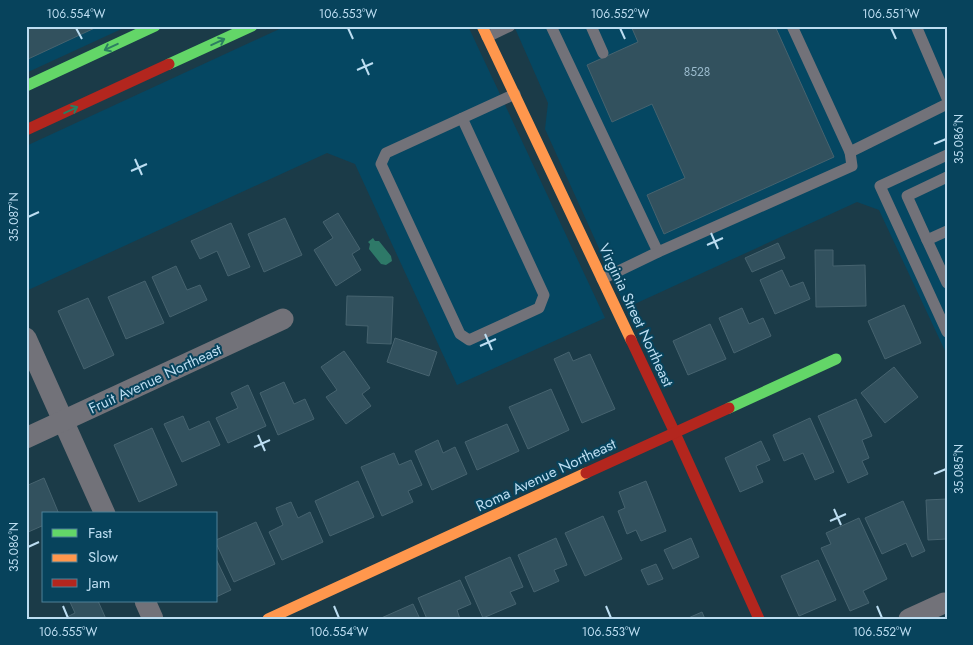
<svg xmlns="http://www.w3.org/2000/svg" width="973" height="645" viewBox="0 0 973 645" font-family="Jost,sans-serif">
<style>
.built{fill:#054762}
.water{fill:#2e7968}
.building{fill:#32515e;stroke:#46636f}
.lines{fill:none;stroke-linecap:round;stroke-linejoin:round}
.lane{stroke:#727279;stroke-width:11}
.street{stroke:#727279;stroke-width:21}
.fast{stroke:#63d668;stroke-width:11}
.slow{stroke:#ff974d;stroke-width:11}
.jam{stroke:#b3261e;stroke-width:11}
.oneway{stroke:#2c7e61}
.ticks{fill:none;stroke:#bcddf1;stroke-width:2}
.labels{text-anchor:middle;stroke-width:4;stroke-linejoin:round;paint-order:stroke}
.number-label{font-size:12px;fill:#9abacc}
.street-label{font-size:15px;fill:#bcddf1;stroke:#07435c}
.neatline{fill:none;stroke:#bcddf1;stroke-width:2}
.ticks-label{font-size:12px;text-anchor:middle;fill:#bcddf1}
</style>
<rect width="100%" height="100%" fill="#1b3b48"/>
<g class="built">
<path d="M26,26H128L26,73Z"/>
<path d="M286,26H468L605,318L457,385L355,164L327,153L26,291V146Z"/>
<path d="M514,26H947V355L879,210L857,202L626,308L545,129L548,103Z"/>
</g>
<path class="water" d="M373,238L375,241H379L391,256L392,261L386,265L381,264L369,249L370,244L368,242Z"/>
<g class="building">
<path d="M26,26H99L26,60Z"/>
<path d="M631,26H747L749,29L756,26H775L834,157L664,234L647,195L685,178L652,104L612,122L587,65L638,42Z"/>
<path d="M338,213L360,249L352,254L361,270L336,286L314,250L333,238L323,222Z"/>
<path d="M285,218L302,255L264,272L248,234Z"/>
<path d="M231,223L250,267L228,276L217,251L200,259L191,241Z"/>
<path d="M778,243L785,258L752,272L745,258Z"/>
<path d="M815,250H833V266L865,265L866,306L816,307Z"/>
<path d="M176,266L187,290L200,285L207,300L170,317L152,277Z"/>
<path d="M782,270L790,287L803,282L810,299L775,314L760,280Z"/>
<path d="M145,281L164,323L126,339L108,297Z"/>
<path d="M347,296L393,297L391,344L367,343L368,326L346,325Z"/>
<path d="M88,298L114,355L84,369L58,311Z"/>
<path d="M904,305L921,343L885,359L868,321Z"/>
<path d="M742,308L749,324L763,318L771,336L734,353L719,318Z"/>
<path d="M710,324L726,359L688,375L673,341Z"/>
<path d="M395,338L437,352L429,376L387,362Z"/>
<path d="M344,351L370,388L362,394L371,406L346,424L326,397L337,390L321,367Z"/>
<path d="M569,352L573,361L590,354L615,409L582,423L554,359Z"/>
<path d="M894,367L918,397L885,423L861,393Z"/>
<path d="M284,382L294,404L305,399L314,419L278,435L260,393Z"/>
<path d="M248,385L266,426L228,443L216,418L238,408L231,393Z"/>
<path d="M551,389L569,430L528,449L509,407Z"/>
<path d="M856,399L872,436L862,440L869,458L862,461L868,474L848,483L818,416Z"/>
<path d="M183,416L189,430L209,421L220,445L182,462L164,424Z"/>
<path d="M810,418L834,472L815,480L803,453L784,461L773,435Z"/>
<path d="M507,424L519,451L477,470L465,442Z"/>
<path d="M152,428L177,485L139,502L114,445Z"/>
<path d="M438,440L443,453L455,447L467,474L432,490L415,451Z"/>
<path d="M761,441L770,460L756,466L763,482L740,492L725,458Z"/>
<path d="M394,453L399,465L411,460L422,485L408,491L413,502L382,516L361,467Z"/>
<path d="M44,478L59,514H44V525L26,533V486Z"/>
<path d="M358,481L374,517L330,536L315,501Z"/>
<path d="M646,481L666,531L641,541L636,530L627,534L618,511L625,508L619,492Z"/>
<path d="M947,499V539L928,540L926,500Z"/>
<path d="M903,501L925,551L912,557L906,543L882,554L865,518Z"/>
<path d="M291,502L298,518L310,512L323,542L282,560L269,532L283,525L276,508Z"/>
<path d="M603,516L622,559L585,576L565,533Z"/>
<path d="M859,518L887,579L863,591L869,603L850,611L821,548L831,544L826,533Z"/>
<path d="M256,522L275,564L234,582L216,543V540Z"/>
<path d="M556,538L567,565L554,570L559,581L534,592L518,555Z"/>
<path d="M691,538L699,557L673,569L664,550Z"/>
<path d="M510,557L523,587L510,592L516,604L483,618L465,577Z"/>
<path d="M216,559L231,590L216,597Z"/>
<path d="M818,560L836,600L799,616L781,576Z"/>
<path d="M656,564L663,579L648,585L641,570Z"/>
<path d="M460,580L471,604L457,610L460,619H427L418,598Z"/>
<path d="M72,601H98L106,619H63L75,613L70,602Z"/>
<path d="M413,604L420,619H379Z"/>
<path d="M702,612L705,619H686Z"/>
</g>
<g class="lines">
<g class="lane">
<path d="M551,26L658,252L852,166L850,152L947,104"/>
<path d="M591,26L603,53"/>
<path d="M792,26L850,152"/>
<path d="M916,26L947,98"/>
<path d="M487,37L510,26"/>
<path d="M462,118L544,295L539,308L469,340L460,334L381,164L386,153C429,133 472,114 515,94"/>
<path d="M947,155L880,186L947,332"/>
<path d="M947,231L927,240L947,283"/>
<path d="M927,240L907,196L947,177"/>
<path d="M602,279L658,252"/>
</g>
<g class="street">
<path d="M26,338L105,514"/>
<path d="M26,438L283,319"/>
<path d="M145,601L153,619"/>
<path d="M909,619L944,603"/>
</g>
<g class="fast">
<path d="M169,64L252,26"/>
<path d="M26,86L155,26"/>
<path d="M729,408L836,359"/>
</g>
<g class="slow">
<path d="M482,26L631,340"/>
<path d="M268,619L586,473"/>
</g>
<g class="jam">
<path d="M26,130L169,64"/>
<path d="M631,340L675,433L759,619"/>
<path d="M586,473L729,408"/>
</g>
</g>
<defs><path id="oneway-shaft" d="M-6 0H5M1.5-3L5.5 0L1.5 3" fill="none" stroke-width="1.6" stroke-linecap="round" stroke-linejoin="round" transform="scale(1.25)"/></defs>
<g class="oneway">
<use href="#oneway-shaft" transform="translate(218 42) rotate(-25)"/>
<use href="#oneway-shaft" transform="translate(111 47) rotate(155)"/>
<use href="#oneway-shaft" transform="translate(71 110) rotate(-25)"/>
</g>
<path class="ticks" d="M76,28L82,39M348,28L353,39M620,28L625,39M891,28L896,39M362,59L369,75M357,70L373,63M934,144L946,139M135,159L142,175M131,171L147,164M28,217L39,212M711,233L718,249M707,245L723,238M485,334L492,350M480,346L496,339M258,435L265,451M254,447L270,440M934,474L946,469M834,509L841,525M830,521L846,514M28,547L39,542M63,606L68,618M334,606L339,618M606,606L611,618M877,606L882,618"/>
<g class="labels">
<g class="number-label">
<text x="697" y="76">8528</text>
</g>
<g class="street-label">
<text transform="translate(636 315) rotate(65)" y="5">Virginia Street Northeast</text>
<text transform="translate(155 379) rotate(-25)" y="5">Fruit Avenue Northeast</text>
<text transform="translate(546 475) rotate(-25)" y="5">Roma Avenue Northeast</text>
</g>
</g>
<rect width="973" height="645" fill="none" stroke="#07435c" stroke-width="55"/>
<rect x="42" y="512" width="175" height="90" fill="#07435c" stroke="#4f8198"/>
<rect x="52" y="529" width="25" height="8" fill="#63d668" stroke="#4f8198"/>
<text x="88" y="538" font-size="15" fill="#bcddf1">Fast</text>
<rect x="52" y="554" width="25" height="8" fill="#ff974d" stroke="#4f8198"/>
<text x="88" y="562" font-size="15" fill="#bcddf1">Slow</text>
<rect x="52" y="579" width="25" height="8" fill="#b3261e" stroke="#4f8198"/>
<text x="88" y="588" font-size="15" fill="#bcddf1">Jam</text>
<rect x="28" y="28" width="918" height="590" class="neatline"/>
<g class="ticks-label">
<text x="76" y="18">106.554°W</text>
<text x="348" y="18">106.553°W</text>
<text x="620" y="18">106.552°W</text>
<text x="891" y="18">106.551°W</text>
<text transform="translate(959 139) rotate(-90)" y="4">35.086°N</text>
<text transform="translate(14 217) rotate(-90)" y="4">35.087°N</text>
<text transform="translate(959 469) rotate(-90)" y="4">35.085°N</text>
<text transform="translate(14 547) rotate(-90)" y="4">35.086°N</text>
<text x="68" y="636">106.555°W</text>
<text x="339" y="636">106.554°W</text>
<text x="611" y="636">106.553°W</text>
<text x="882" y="636">106.552°W</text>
</g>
</svg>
